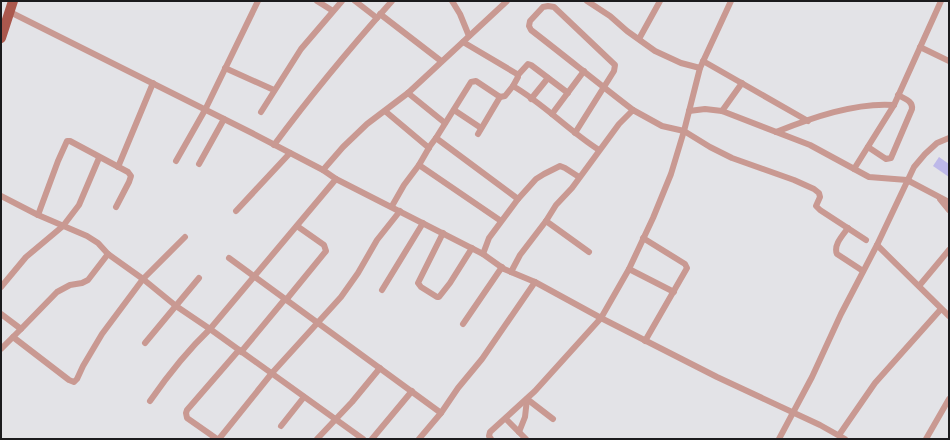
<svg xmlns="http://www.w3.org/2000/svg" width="950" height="440" viewBox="0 0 950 440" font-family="Barlow,sans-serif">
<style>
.building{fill:#bdb8e9}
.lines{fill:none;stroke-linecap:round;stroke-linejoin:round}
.minor{stroke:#c99992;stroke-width:6}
.primary{stroke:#aa584d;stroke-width:10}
</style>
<rect width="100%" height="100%" fill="#e3e3e7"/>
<path class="building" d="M939,157L949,164V177L933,166Z"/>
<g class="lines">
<g class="minor">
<path d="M317,1L333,11"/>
<path d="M355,1L377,18"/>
<path d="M452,1L460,14L469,36"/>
<path d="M587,1L610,16L627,31L655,51L681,63L700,68"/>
<path d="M10,12L252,133L323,170L336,179L483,254L504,269L535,282L601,318L717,377L820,425L845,439"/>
<path d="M380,14L441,61"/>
<path d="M639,39L660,1"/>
<path d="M463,42L517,74L518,77L513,86C544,104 569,131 599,150"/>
<path d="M920,47L949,61"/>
<path d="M703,61L808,121"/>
<path d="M225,68L274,90"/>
<path d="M518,75L528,64L531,65L568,93"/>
<path d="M408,93L445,123"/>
<path d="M531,99L548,78"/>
<path d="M454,110L481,128"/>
<path d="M385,111L429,148"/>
<path d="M689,111L705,109L722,111L810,145L869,177L907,180L949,202"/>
<path d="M722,111L742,83"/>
<path d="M261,112L301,49L342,1"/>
<path d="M552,114L584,71"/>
<path d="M776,132C811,118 856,102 894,105"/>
<path d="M575,133L614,71L615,65L554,7L548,6L543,7L530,21L529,26L531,30C566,57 599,84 633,110"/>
<path d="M478,134L500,97"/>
<path d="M436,138L518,199"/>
<path d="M274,145C311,95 351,47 392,1"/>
<path d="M868,147L886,159L891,158L912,109C913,101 905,99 898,95"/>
<path d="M176,161L205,110L258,1"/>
<path d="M199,164L224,119"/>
<path d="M419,165L501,221"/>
<path d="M118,167L153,83"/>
<path d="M854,169L894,105L941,1"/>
<path d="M323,170L343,147L367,124L408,93L507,1"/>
<path d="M1,196L38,215L87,236L98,243L108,254L143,279L176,306L210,329L363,439"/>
<path d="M940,199L949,210"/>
<path d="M392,206L404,185L419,165L430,146L436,138L471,82L476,81L500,97L505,96L513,86"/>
<path d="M236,211L290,153"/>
<path d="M38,215L58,161L67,141H70L128,172L131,176L129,182L116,207"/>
<path d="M546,221L589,252"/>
<path d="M848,228C843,235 833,245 837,254L863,271"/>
<path d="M443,233L418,283L421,287L437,297H439L450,283L472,248"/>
<path d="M643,238L685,264L687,268L645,341"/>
<path d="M877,245L949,316"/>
<path d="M483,254L489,238L518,199L536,179L544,174L560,166L565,168L579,177"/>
<path d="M229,258L441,413"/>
<path d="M629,269L674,292"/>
<path d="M511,272L520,255L546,221L556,205L572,188L619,124L633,110L662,126L684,131L710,147L732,158L794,180L814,189L819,193L820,197L816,206L820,210L866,240"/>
<path d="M919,286L949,250"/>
<path d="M1,287L26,257L63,226L79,205L99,158"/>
<path d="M382,290L423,223"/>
<path d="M286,300L326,251L324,245L297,226"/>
<path d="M1,314L21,329L13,337L69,380L74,382L77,379L83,366L102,334L143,279L185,237"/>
<path d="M463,324L502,267"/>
<path d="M21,329L57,292L70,285L82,283L88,280L108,254"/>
<path d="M145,343L199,278"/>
<path d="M1,349L13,337"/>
<path d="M241,352L285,299"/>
<path d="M527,399L553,419"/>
<path d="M150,401C168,375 187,351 210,329L336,179"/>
<path d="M506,419L526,439"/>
<path d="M281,426L304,397"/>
<path d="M519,432L525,417L527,399"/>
<path d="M839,435L875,383L941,309"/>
<path d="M217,439L187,418L186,413L187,410L239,350"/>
<path d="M219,439L272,373L341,297L358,273L377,240L400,211"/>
<path d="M317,439L352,402L380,368"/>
<path d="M372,439L412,391"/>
<path d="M419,439L441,413L458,388L482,359L535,282"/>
<path d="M491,439L489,436L490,432L535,391L601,318L629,269L653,218L671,174L684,131L700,68L731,1"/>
<path d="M779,439L812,377L841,314L877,245L914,167L925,154L937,143L949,138"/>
<path d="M926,439L949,399"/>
</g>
<path class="primary" d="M1,38L13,1"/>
</g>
<rect width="950" height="440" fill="none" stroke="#1b1b1d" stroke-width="4"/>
</svg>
